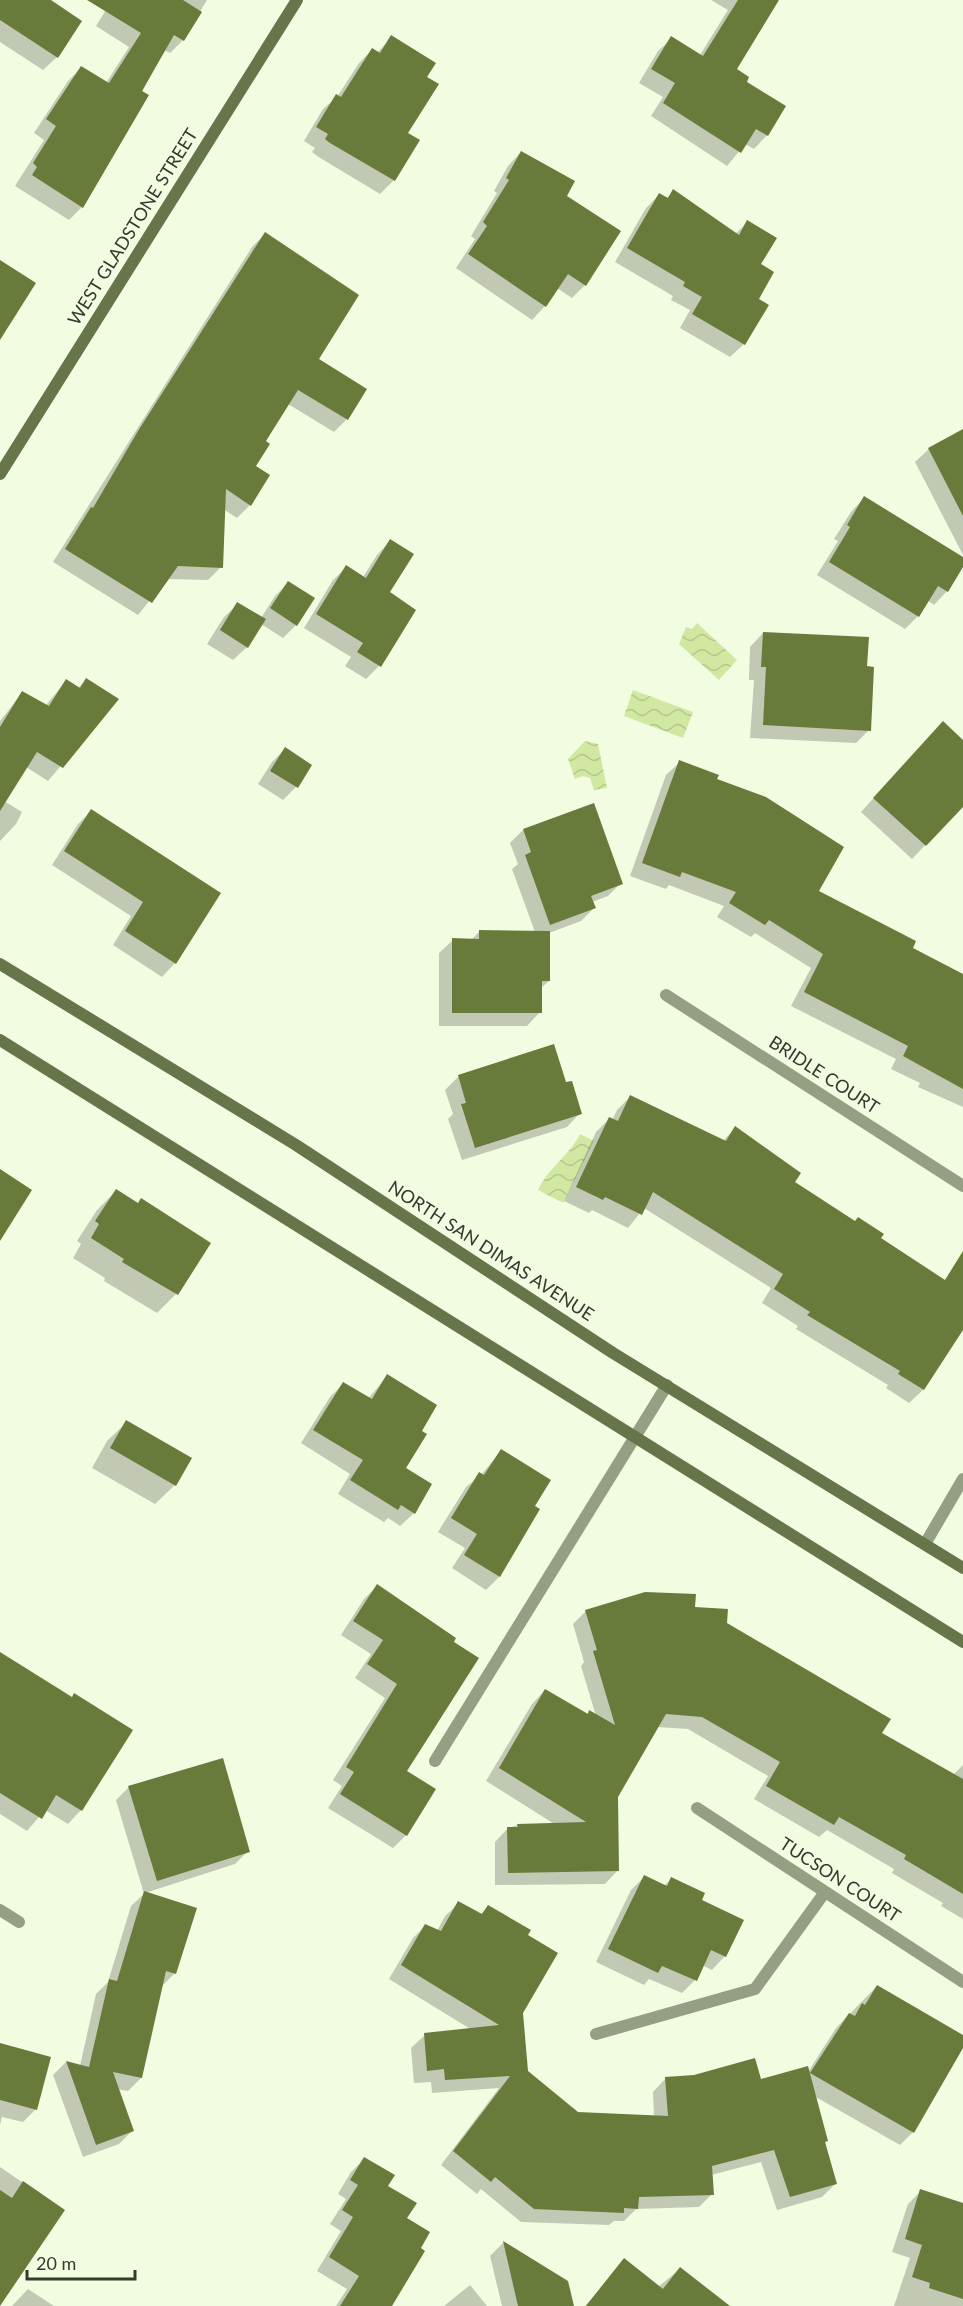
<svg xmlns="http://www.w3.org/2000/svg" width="963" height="2306" viewBox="0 0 963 2306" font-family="Lato,sans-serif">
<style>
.water{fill:url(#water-waves)}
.shadow{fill:#0003}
.building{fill:#687b3a}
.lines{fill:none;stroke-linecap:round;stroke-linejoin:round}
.minor{stroke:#959f82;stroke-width:12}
.secondary{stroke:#67754b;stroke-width:12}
.labels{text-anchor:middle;stroke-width:6;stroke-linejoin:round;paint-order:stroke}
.street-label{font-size:18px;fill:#35392e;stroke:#f2fce1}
</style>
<defs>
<pattern id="water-waves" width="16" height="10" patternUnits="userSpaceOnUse" patternTransform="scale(1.5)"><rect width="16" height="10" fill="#d1e8a2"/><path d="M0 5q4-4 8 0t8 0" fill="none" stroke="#b4c88c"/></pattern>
</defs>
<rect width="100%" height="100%" fill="#f2fce1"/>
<g class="water">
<path d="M697,623L737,660L719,680L679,644L686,627L692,629Z"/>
<path d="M633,690L693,712L683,738L624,716Z"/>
<path d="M585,741L598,744L607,788L594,790L590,778L583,776L575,779L568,759Z"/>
<path d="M580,1134L594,1141L563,1203L538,1190C548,1168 569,1156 580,1134Z"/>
</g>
<g class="shadow">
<path d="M0,0H49L80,22L57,57L43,70L0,42Z"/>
<path d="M112,0H207L183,40L170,53L164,50L82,207L69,220L15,186L44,140L34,133L68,81L81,68L106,83L129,47L96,26Z"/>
<path d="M711,0H777L735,70L767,135L754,149L745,144L727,166L651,116L663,97L639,83L658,51L672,38L700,55L728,10Z"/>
<path d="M392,37L425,78L406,134L418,141L394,180L380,194L317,156L312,152L315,148L304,141L323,109L337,97L359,63L372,50L377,53Z"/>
<path d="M521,152L565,196L585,285L572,298L557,288L545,306L532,320L456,268L475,239L471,236L497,193L494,191L508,166Z"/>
<path d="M673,191L735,234L748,222L759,265L757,299L767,305L744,344L730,357L680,328L690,310L671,300L673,296L615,262L646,208L660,194L666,199Z"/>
<path d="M265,234L317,360L347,419L334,432L288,404L264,442L254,466L250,505L237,518L223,509L221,567L208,580L167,579L138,615L53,562L252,247Z"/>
<path d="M963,431V555L915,462L929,449Z"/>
<path d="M864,498L963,558V564L947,591L934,605L927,600L918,616L905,629L817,575L838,541L834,539L851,512Z"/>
<path d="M390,541L388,592L379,666L366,679L345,666L351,657L304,628L333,580L347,567L363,577L377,555Z"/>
<path d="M288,583L296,625L283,638L261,624L247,647L233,660L207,644L224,617L238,604L261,618L275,596Z"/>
<path d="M763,633L865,668L869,730L856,743L750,738L754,680H749L750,647Z"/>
<path d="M86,680L117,699L48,781L26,767L4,801L22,812L16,824L0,841V721L22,693L46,705L66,681L78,688Z"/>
<path d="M930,736L963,742V805L912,859L861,812Z"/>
<path d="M285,749L310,765L296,787L283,800L258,784L272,762Z"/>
<path d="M680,762L715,779L817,892L911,949L963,976V1107L918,1087L920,1083L891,1069L896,1059L791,1006L811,968L755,933L751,937L717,917L724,906L669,885L666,889L630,876L666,775Z"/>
<path d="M91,811L219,894L175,963L162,977L113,945L131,916L52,865L78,824Z"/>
<path d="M523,830L621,883L608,896L592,902L594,908L581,921L549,933V981L540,989V1012L527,1026H439V953L453,940H471L479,932H535L512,869L518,864L510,843Z"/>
<path d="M458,1077L565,1084L580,1113L567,1127L462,1160L448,1119L453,1114L445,1090Z"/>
<path d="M630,1097L723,1141L735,1128L793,1183L945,1281L963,1287V1327L923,1390L909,1403L886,1388L888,1385L796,1329L798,1326L762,1303L771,1288L644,1208L628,1228L592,1210L589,1213L564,1201L596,1132L609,1119L612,1120L617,1110Z"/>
<path d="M116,1191L176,1294L157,1313L104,1281L105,1278L73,1258L81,1244L77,1241L97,1210Z"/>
<path d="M387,1376L420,1432L403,1468L414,1513L400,1526L388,1518L384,1522L338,1494L350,1474L301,1443L330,1397L343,1384L368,1399Z"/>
<path d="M127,1422L190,1459L175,1485L155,1504L92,1468L107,1441Z"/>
<path d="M501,1451L533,1507L538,1510L499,1577L486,1590L452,1568L465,1548L438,1532L466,1487L481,1475Z"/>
<path d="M377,1586L454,1638L405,1771L406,1835L393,1848L328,1808L342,1786L333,1780L385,1698L355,1678L371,1654L341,1635L364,1599Z"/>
<path d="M693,1608L725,1624L880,1734L953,1775L963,1765V1919L941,1906L943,1903L892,1873L894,1869L827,1830L819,1837L754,1799L768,1776L688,1729L657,1727L616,1797L618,1870L605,1884L495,1885V1842L508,1828L518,1825H556L486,1781L532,1704L545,1690L586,1715L589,1712L596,1716L581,1666L584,1662L573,1624L586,1611Z"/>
<path d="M0,1654L71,1699L131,1731L81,1810L68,1824L45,1810L27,1831L0,1814Z"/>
<path d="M129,1787L248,1851L235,1864L145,1893L175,1973L161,1987L141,2078L128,2091L117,2089L133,2130L119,2144L83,2157L53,2075L66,2062L80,2066L96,1994L108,1982L131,1906L144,1894L116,1800Z"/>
<path d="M644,1877L664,1886L671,1879L700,1901L725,1956L712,1970L702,1965L695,1980L682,1993L649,1979L644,1985L596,1962L631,1890Z"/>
<path d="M459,1903L480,1915L488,1907L526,1936L522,2012L526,2072L578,2114L654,2117L653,2092L666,2078L760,2081L808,2072L836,2028L877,1986L963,2037V2045L913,2132L900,2145L814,2096L835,2184L822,2197L777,2210L761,2162L711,2175L712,2194L699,2207L636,2209L624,2221H614L609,2225L521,2222L481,2189L477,2194L441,2165L499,2088L432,2093L431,2082L414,2083L411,2048L425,2035L472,2030L389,1979L413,1938L426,1925L437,1931L445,1916Z"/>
<path d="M0,2045L36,2109L23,2122L2,2117L0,2125Z"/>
<path d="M364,2159L386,2186L405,2218L390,2306H336L347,2289L317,2271L341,2231L330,2224L346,2199L338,2194L351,2172Z"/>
<path d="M0,2167L63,2210L0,2292Z"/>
<path d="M921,2191L963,2204V2306H894L910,2258L892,2252L908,2204Z"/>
<path d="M503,2243L567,2282L573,2306H502L490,2256Z"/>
<path d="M624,2260L658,2287L680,2269L710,2306H585Z"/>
<path d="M470,2285L487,2306H444Z"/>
<path d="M28,2289L54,2306H12Z"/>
</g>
<g class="building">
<path d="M0,0H51L82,21L58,58L0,20Z"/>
<path d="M87,0H183L202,12L184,41L174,35L142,91L149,95L83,208L32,175L37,167L33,163L56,126L46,119L81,66L109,83L141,33Z"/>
<path d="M738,0H779L737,69L749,77L747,82L786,106L768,136L756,129L741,153L663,103L675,83L651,69L671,36L703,56Z"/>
<path d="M391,35L436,63L427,77L439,84L408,133L420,140L395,181L330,143L325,139L328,134L316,127L336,94L341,97L372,48L380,53Z"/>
<path d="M521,151L575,181L567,196L621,231L586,286L568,274L546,307L468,254L487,226L483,222L509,180L506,178Z"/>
<path d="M673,189L739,235L747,220L777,238L761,264L774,272L759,299L769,305L745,345L692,314L702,297L683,286L685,282L627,248L659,193L668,198Z"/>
<path d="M265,232L359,295L319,359L367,389L348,420L298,390L266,441L270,444L256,466L270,475L251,506L226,489L223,568L178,566L152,603L65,549L91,507L93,508L138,431Z"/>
<path d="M0,260L36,283L0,340Z"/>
<path d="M963,429V516L928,448Z"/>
<path d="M864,496L963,557V567L948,592L938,586L919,617L829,562L850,527L847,525Z"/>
<path d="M390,539L414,554L390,592L416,610L381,667L357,652L363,643L316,614L346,565L366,578Z"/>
<path d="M288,581L315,598L297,626L270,608Z"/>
<path d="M237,602L266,619L248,648L220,630Z"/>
<path d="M763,632L869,637L867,666L874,667L871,731L763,725L766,667H761Z"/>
<path d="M86,678L119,699L63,768L37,752L0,811V727L22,691L49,706L66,679L80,688Z"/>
<path d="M943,721L963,740V807L926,846L873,798Z"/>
<path d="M285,747L312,765L298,788L270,771Z"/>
<path d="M679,760L719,775L717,779L766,797L844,847L819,891L916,941L913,948L963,974V1089L903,1056L908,1046L804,992L823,954L769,920L765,925L729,903L736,892L682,872L680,877L642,863Z"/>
<path d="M594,803L623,884L591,896L596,908L550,925L525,855L531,852L523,829Z"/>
<path d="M91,809L221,893L176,964L125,931L143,902L64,851Z"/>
<path d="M479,930L550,931V981H542V1013H452V938L479,939Z"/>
<path d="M554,1044L566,1082L572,1081L582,1114L475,1148L461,1104L466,1103L458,1075Z"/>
<path d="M630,1095L726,1141L735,1126L801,1173L795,1182L855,1221L858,1217L884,1234L881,1238L945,1280L963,1251V1330L924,1390L898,1374L900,1371L807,1315L810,1312L774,1289L783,1274L653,1192L642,1215L605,1197L603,1200L576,1187L609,1117L618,1121Z"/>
<path d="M0,1169L32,1190L0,1241Z"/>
<path d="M116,1189L138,1203L141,1198L211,1243L178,1295L122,1262L124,1259L91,1238L99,1224L95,1221Z"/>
<path d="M387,1374L437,1405L422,1431L427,1434L406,1468L432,1484L415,1514L401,1505L398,1510L350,1480L363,1460L313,1430L343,1382L372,1399Z"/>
<path d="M126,1420L192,1458L176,1486L110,1448Z"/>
<path d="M501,1449L551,1480L535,1506L540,1509L500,1577L464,1555L477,1534L451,1518L479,1472L484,1475Z"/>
<path d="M377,1584L456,1638L454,1642L479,1658L407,1771L436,1789L407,1836L340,1794L354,1772L346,1767L397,1684L367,1664L383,1640L353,1621Z"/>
<path d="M645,1592L696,1594L695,1607L728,1609L727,1623L891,1719L882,1733L963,1779V1894L904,1859L906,1855L839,1817L834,1825L766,1786L780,1762L702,1717L666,1714L618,1797L619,1871L508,1873L507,1827H518L517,1824L586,1822L499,1768L545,1689L588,1714L589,1710L615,1725L593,1651L597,1650L585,1610Z"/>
<path d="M0,1652L72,1697L74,1693L133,1730L82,1811L56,1795L42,1819L0,1793Z"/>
<path d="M223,1758L250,1852L157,1881L128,1786Z"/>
<path d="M644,1875L667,1886L671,1877L705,1893L702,1900L744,1920L726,1957L711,1950L697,1981L662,1966L658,1973L608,1949Z"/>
<path d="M144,1891L197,1908L176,1974L166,1971L142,2078L113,2072L134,2131L96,2145L66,2061L89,2067L109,1979L117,1981Z"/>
<path d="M458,1901L482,1914L488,1905L531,1930L528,1935L558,1953L523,2013L528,2071L578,2112L668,2116L665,2077L694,2075L755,2058L761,2079L808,2066L828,2141L825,2142L837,2184L790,2197L774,2150L712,2166L714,2195L639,2197L638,2209L624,2208V2213L534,2209L495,2177L491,2182L453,2151L510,2076L445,2080L444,2069L427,2071L424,2033L499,2025L401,1965L425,1924L441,1931Z"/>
<path d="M877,1985L963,2035V2048L914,2133L810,2073L849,2013L855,2016L862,2003L865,2005Z"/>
<path d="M0,2043L51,2057L37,2110L0,2100Z"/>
<path d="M364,2157L395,2175L388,2186L417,2203L407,2218L430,2232L421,2248L425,2251L392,2306H340L359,2276L329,2257L353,2217L342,2210L358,2185L350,2180Z"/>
<path d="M23,2181L65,2210L0,2306V2190L12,2198Z"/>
<path d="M920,2189L963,2203V2299L929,2288L930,2283L912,2277L922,2245L905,2239Z"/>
<path d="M503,2241L568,2281L574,2306H518Z"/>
<path d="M624,2258L663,2289L680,2267L730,2306H586Z"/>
</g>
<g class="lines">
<g class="minor">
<path d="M666,995L963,1186"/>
<path d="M925,1544L963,1479"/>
<path d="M435,1761L667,1385"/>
<path d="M697,1808L963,1982"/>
<path d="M0,1910L19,1922"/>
<path d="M596,2034L755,1989L825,1892"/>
</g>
<g class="secondary">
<path d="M0,474L297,0"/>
<path d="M0,964L296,1145L613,1353L963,1568"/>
<path d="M0,1040L963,1642"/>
</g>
</g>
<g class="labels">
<g class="street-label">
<text transform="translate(133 227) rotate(-58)" y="6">WEST GLADSTONE STREET</text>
<text transform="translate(824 1075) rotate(33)" y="6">BRIDLE COURT</text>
<text transform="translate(491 1251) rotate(33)" y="6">NORTH SAN DIMAS AVENUE</text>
<text transform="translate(840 1880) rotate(33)" y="6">TUCSON COURT</text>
</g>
</g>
<path d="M27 2270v9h108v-9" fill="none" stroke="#35392e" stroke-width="3"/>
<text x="36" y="2270" font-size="18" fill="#35392e" stroke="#f2fce1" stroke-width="4.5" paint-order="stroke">20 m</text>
</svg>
